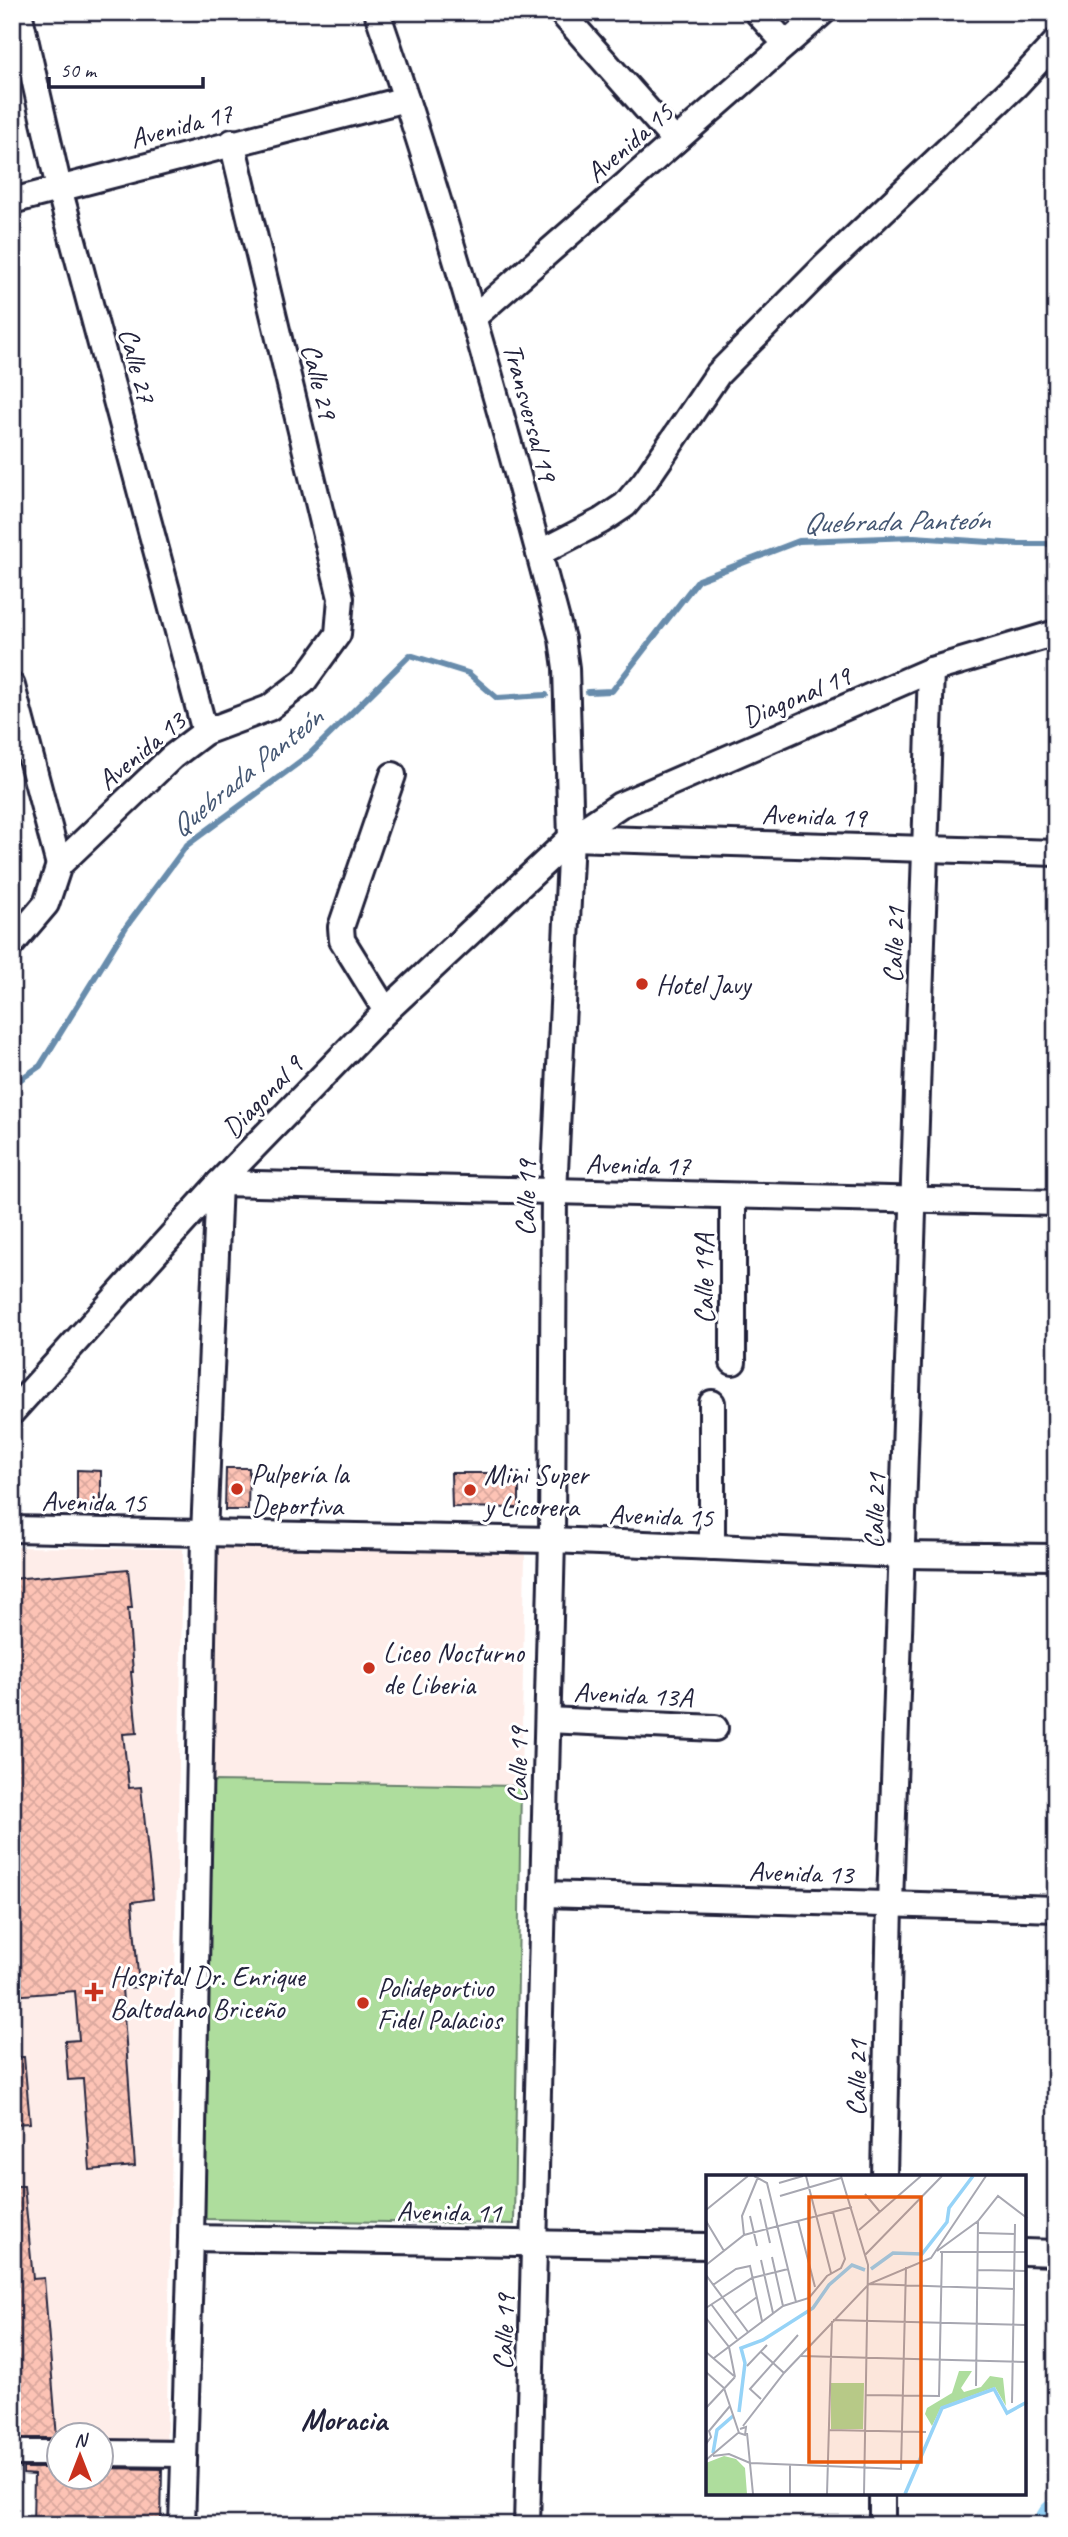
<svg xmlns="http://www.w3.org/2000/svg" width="1068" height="2537" viewBox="0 0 1068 2537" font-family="Caveat,sans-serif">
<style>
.built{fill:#feede9}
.pitch{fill:#aedd9d;stroke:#68806c;stroke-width:2}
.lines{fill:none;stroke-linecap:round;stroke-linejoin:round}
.stream{stroke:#688cac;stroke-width:6}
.river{stroke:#96d3f7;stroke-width:37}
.building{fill:url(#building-cross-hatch);stroke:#22223b;stroke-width:2}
.minor-casing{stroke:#22223b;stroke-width:30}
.minor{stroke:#fff;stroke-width:24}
.poi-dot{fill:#c8321e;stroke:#fff;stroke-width:2.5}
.labels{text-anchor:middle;stroke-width:6;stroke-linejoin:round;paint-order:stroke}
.street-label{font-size:28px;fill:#22223b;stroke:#fff}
.poi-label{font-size:28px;fill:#22223b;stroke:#fff;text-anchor:start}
.water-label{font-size:30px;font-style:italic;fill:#455773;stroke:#fff}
.neighbourhood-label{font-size:30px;font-weight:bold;fill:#22223b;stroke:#fff}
.inset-river{fill:none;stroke:#96d3f7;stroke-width:3.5}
.inset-road{fill:none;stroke:#a7a7b1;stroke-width:2}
.view{fill:#e8590c;fill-opacity:0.15;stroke:#e8590c;stroke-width:3.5}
.inset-edge{fill:none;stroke:#22223b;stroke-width:3.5}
</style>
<defs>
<pattern id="building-cross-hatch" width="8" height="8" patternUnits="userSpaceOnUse" patternTransform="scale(1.75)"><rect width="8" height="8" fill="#fdc3b5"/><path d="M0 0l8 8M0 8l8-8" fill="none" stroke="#d9a79d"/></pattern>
</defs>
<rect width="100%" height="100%" fill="#fff"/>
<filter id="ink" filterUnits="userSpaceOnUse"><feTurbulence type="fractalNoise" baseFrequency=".0143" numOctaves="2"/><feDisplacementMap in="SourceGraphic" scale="14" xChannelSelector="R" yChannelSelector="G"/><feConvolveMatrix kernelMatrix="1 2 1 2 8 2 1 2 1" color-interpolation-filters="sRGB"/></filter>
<g filter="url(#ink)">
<g class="built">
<path d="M218,1546L525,1554L521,1786L212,1781Z"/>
<path d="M12,1547L183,1549L166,2463L102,2462V2436H60L59,2462L12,2461Z"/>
</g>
<path class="pitch" d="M212,1781L521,1786L514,2224L205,2219Z"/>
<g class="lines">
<g class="stream">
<path d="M588,692L612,691L698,580L799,541L914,537L1019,544H1056"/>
<path d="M12,1085L40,1066L126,927L187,845L309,755L410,655L468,673L497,698L546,695"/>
</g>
<path class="river" d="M1051,2525L1056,2517"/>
</g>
<g class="building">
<path d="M226,1468H249L248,1510H225Z"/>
<path d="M77,1470L101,1471V1509H77Z"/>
<path d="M451,1473H519V1508L452,1507Z"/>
<path d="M128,1569L132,1608H128L133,1672H131L137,1733L123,1734L129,1788L141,1787L153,1899L132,1902L139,1987L122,1988L135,2166L90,2170L83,2079L68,2080L65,2041L79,2040L75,1991L12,1996V1901H15L12,1867H18L12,1820V1803H15L12,1778V1579Z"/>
<path d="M12,2057H24L30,2123L12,2124Z"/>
<path d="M12,2186H24L33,2279L44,2278L57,2438H12Z"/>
<path d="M23,2468H59L60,2477H102V2468L162,2469L161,2525H33L34,2475L23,2474Z"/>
</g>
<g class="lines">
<g class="minor-casing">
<g id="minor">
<path d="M19,12L59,188L205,732"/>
<path d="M377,12C448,219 506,429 562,639L566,668L571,838L554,1192L552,1540L527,2525"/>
<path d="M561,12L675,141"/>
<path d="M757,12L786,44"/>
<path d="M12,201L406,99"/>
<path d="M474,317L823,12"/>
<path d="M539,553L601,521L625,505L645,481L718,374L826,265L1016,85L1056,42"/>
<path d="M12,686L59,865"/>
<path d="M571,838L1056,853"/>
<path d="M12,944L46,904L59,865L172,757L205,732L269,708L304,681L338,634L341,598L232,142"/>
<path d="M386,1011L342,940L341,927L393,775"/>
<path d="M219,1183L1056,1203"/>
<path d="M733,1196V1362"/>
<path d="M712,1403V1547"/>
<path d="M12,1412L219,1183L386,1011L571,838L620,805L931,670L1056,633"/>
<path d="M12,1529L552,1540L902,1555L1056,1557"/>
<path d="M548,1720L715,1728"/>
<path d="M544,1894L1056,1909"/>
<path d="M884,2176L890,1904L931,670"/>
<path d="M191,2238L708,2246"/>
<path d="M1024,2252L1056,2253"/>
<path d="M12,2453H60"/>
<path d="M102,2453L184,2454"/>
<path d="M182,2525L191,2238L204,1534L219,1183"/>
<path d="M882,2525V2493"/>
</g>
</g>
<use href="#minor" class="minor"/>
</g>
</g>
<g class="poi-dot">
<circle cx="642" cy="984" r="7"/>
<circle cx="237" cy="1489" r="7"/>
<circle cx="470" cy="1490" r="7"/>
<circle cx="369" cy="1668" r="7"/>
<path d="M90.5 1981.5h7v7h7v7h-7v7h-7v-7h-7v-7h7z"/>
<circle cx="363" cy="2003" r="7"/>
</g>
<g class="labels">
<g class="street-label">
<text transform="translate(181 125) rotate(-15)" y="10">Avenida 17</text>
<text transform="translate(629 142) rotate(-41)" y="10">Avenida 15</text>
<text transform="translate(138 365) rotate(75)" y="10">Calle 27</text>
<text transform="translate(320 381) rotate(76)" y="10">Calle 29</text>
<text transform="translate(531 412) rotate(75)" y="10">Transversal 19</text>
<text transform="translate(796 696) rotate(-23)" y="10">Diagonal 19</text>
<text transform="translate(141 750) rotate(-40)" y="10">Avenida 13</text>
<text transform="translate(814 815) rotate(2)" y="10">Avenida 19</text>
<text transform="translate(893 945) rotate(-88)" y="10">Calle 21</text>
<text transform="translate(262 1096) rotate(-46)" y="10">Diagonal 9</text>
<text transform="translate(638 1164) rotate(1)" y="10">Avenida 17</text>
<text transform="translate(525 1198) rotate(-89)" y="10">Calle 19</text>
<text transform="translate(703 1279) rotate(-90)" y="10">Calle 19A</text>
<text transform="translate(94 1501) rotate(1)" y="10">Avenida 15</text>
<text transform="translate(874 1511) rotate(-88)" y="10">Calle 21</text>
<text transform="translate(661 1515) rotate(2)" y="10">Avenida 15</text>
<text transform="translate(633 1694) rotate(3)" y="10">Avenida 13A</text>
<text transform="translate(517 1765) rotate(-89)" y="10">Calle 19</text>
<text transform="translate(801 1872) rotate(2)" y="10">Avenida 13</text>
<text transform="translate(856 2078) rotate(-89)" y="10">Calle 21</text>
<text transform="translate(449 2211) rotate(1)" y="10">Avenida 11</text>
<text transform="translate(503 2332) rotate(-88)" y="10">Calle 19</text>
</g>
<g class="poi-label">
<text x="656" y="994">Hotel Javy</text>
<text x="251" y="1483">Pulpería la<tspan x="251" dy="32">Deportiva</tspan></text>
<text x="484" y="1484">Mini Super<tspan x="484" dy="32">y Licorera</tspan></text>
<text x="383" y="1662">Liceo Nocturno<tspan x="383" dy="32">de Liberia</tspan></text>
<text x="110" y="1986">Hospital Dr. Enrique<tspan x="110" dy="32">Baltodano Briceño</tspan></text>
<text x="377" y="1997">Polideportivo<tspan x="377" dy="32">Fidel Palacios</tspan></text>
</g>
<g class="water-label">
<text transform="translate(896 521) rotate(-1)" y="10">Quebrada Panteón</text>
<text transform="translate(246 772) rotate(-39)" y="10">Quebrada Panteón</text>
</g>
<g class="neighbourhood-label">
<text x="344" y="2430">Moracia</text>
</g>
</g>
<g transform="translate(706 2175)">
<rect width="320" height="320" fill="#fff"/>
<path d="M253,196H266L255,213L258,217L275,212L284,201L297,203L300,231L289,212L235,232L226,251L219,239L221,233L246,218Z" fill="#aedd9d"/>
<path d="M125,208H158L157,254H125ZM18,281L30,284L39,293L41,319H0V288Z" fill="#aedd9d"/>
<path class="inset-river" d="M165,94L187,78L216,79L241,47L243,33L267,1M33,237L39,188L35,173L57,165L107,133L123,110L146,90L159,95M7,278L11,255L27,241M199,319L236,233L288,214L301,238L321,227"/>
<path class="inset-road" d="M48,1L61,8L90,127M100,1L125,98M135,1L162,90L158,319M73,8L97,1M159,19L174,37M74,21L135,3M54,24L64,68M0,35L42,1M44,41L51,71M0,46L18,76M92,46L109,112M153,55L215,1M273,58L309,59M38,60L36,41L52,2M231,76L272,46L292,21L321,43M234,77H321M159,80L236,1M66,82L77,131M55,85L67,138M0,90L38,60L146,32M272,95L321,96M0,100L42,157M163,109L309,114M7,110L30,94L44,91L56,146M5,129L31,164M0,133L46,103L82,94M29,138L51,122M0,143L23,172L29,202M127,145L321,150M0,177L28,201M55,177L78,198M95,181L321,187M8,183L77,131L103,123L121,101L135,93L139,84L127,37M41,191L61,170M0,197L18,213L33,258L39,260L40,252L34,254M270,211L272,46M160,220L233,221L236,77M55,224L44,214L92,160M306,228L309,49M0,233L29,202M37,251L78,198L163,109L225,83L280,1M123,255L220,257M41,258L47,319M0,269L5,262L3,256L24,231M7,281L23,279L44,288L195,294L200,92M0,285L32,258M84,319V289M121,319L126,146"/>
<path class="view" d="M103,22H215V287H103Z"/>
<rect width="320" height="320" class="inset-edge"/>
</g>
<rect width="1068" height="2537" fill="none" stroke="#fff" stroke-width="42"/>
<rect x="21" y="21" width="1026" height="2495" fill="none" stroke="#22223b" stroke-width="2.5" filter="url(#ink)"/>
<g transform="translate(80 2456)"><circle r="33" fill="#ffffff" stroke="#a7a7b1" stroke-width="2"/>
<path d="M0-5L12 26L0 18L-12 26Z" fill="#c8321e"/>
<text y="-10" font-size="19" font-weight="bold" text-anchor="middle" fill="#22223b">N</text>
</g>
<path d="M49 77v10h154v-10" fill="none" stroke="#22223b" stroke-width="3.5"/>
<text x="60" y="77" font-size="21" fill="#22223b" stroke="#ffffff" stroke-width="5" paint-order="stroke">50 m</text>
</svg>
